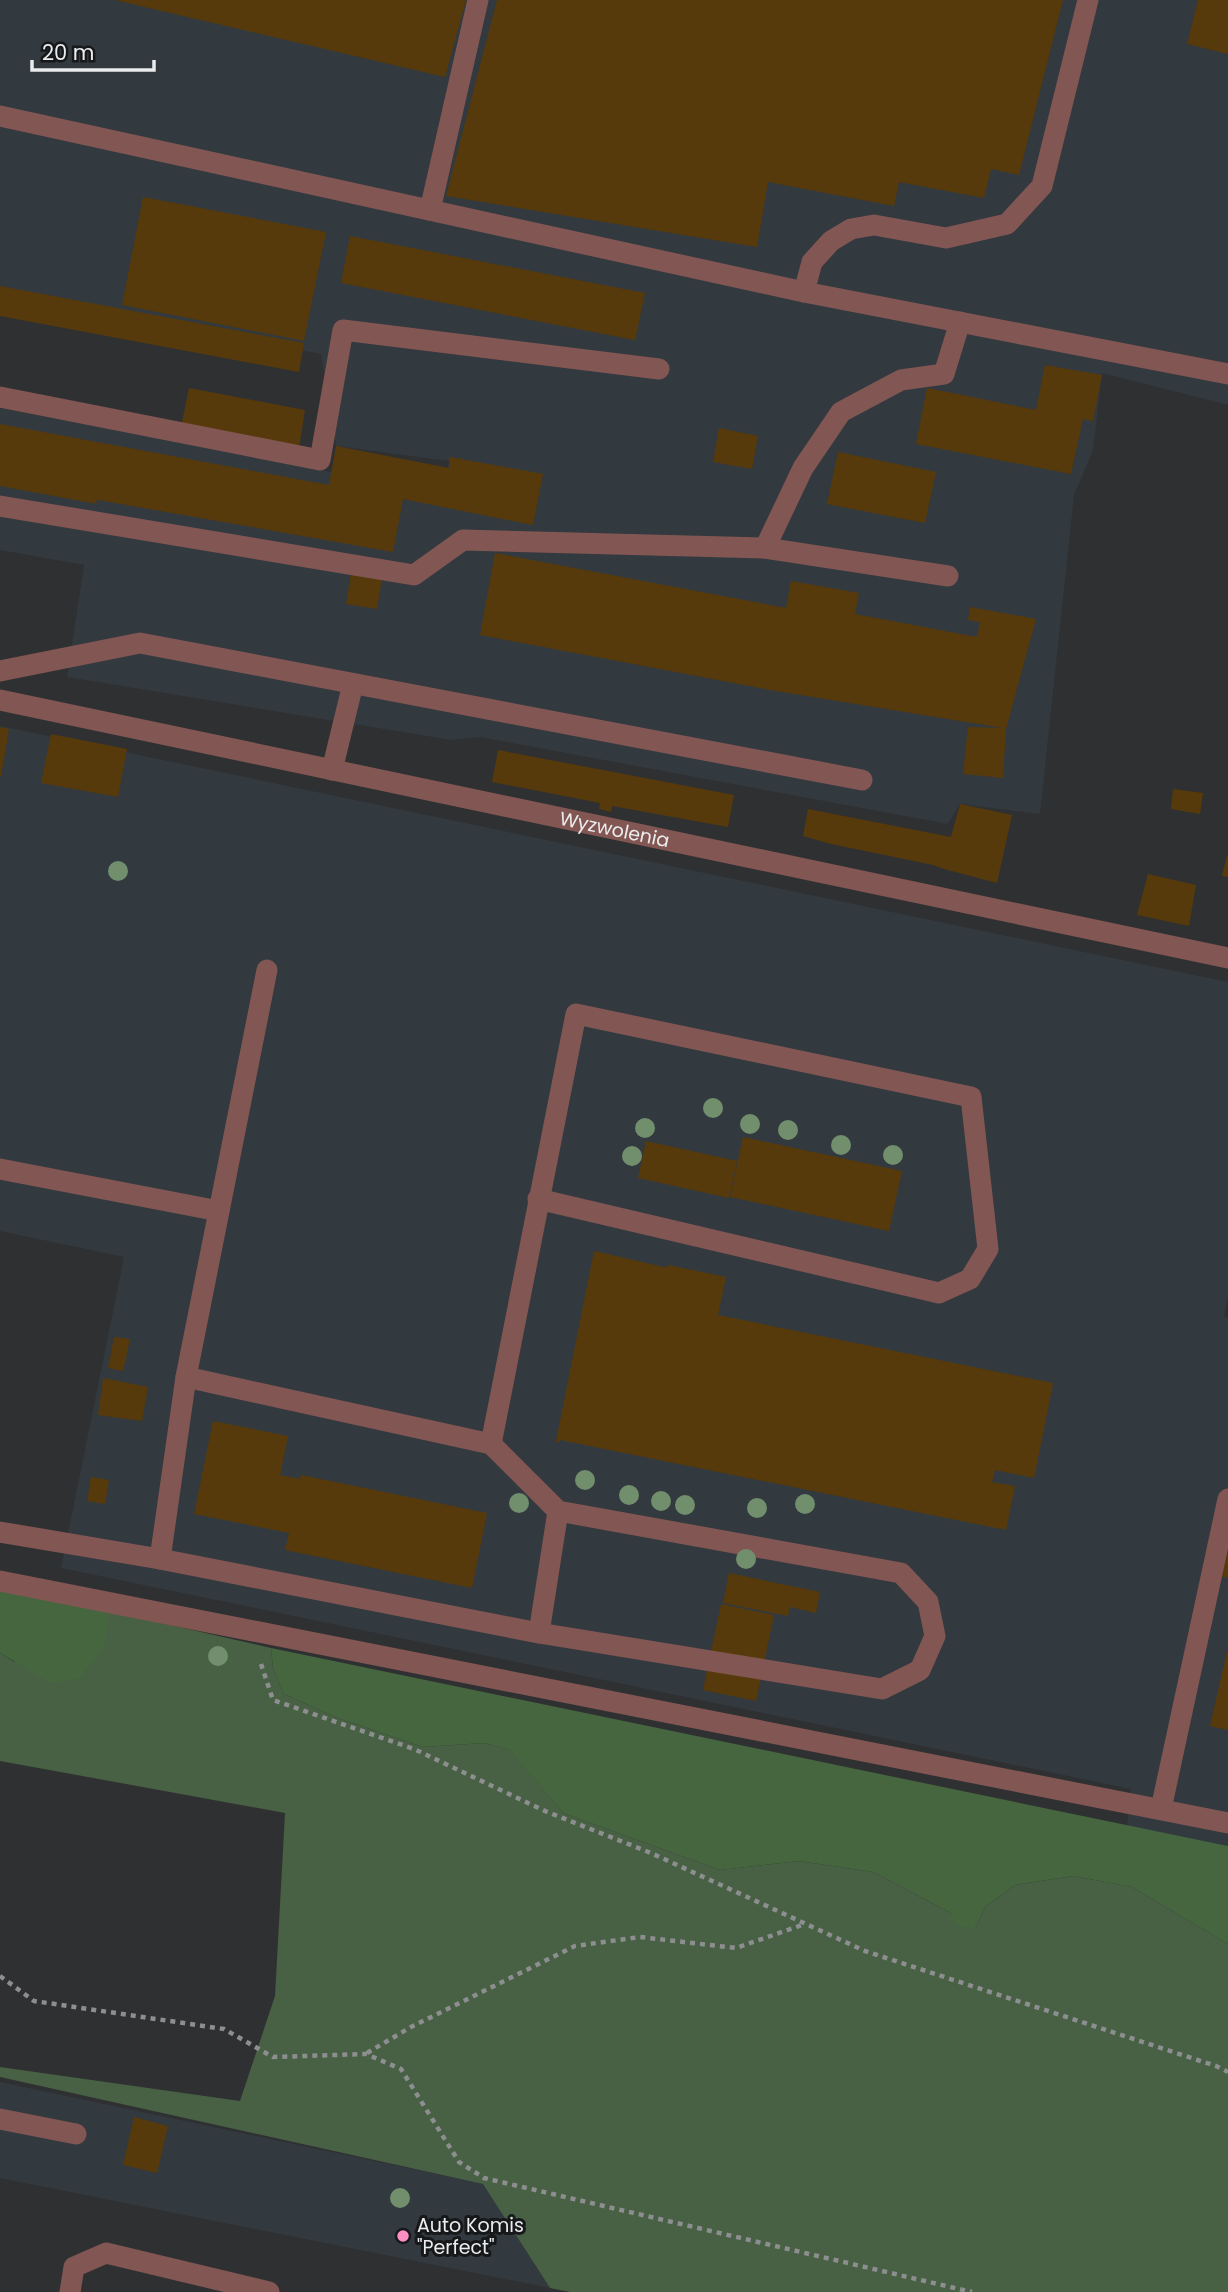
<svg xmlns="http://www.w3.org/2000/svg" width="1228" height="2292" viewBox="0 0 1228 2292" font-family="Poppins,sans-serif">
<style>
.built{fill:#32393f}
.green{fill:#486043}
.forest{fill:#45663f}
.building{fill:#573a0b}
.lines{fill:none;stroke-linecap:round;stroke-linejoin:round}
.path{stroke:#8d8e90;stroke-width:4.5;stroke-dasharray:5 5;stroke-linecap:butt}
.minor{stroke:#825653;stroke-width:21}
.tree{fill:#718e6d}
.poi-dot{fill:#fb8fc4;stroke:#171819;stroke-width:2.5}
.labels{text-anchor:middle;stroke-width:6;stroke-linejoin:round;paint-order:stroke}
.street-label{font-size:19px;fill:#eaeced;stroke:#171819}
.poi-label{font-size:19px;fill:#eaeced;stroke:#171819;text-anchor:start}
</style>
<rect width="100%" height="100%" fill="#2f3032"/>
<g class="built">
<path d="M0,0H1228V405L1102,373L1093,450L1074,495L1040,814L960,804L948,824L480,737L451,740L67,677L84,565L0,550V408L332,472L330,485L441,506L449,461L336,446L321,354L0,292Z"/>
<path d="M0,726L1228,982V1296L1224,1316L1228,1318V1846L1127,1826L1131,1789L61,1568L124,1257L0,1231Z"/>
<path d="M0,2082L484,2184L550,2288L0,2178Z"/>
</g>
<path class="green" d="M109,1611L271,1648L273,1669L284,1694L335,1717L423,1747L484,1743L511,1750L563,1813L720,1870L799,1861L873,1872L951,1913L975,1929L985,1907L1015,1885L1073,1876L1132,1887L1228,1944V2292H570L550,2288L483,2184L0,2077V2067L240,2101L275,1996L285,1813L0,1761V1653L14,1662Z"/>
<g class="forest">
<path d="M0,1589L109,1611L105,1646L80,1678L50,1683L0,1653Z"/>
<path d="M271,1648L1228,1846V1944L1132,1887L1073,1876L1015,1885L985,1907L975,1929L956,1925L951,1913L873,1872L799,1861L720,1870L563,1813L510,1750L484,1743L423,1747L335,1717L284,1694L273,1669Z"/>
</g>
<g class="building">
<path d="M115,0H466L445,77Z"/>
<path d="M497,0H1063L1019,175L991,169L984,198L899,182L894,206L768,182L757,247L446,196Z"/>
<path d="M1198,0H1228V54L1187,44Z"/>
<path d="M143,197L326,232L304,341L122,305Z"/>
<path d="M350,236L645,293L635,340L341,283Z"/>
<path d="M0,286L304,343L299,372L0,316Z"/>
<path d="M1045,365L1102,375L1093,421L1083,419L1071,474L916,444L927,388L1036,410Z"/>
<path d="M189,388L305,410L299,448L181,427Z"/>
<path d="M0,424L329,485L336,446L449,468L450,457L543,474L533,525L403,499L393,552L98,500H96L97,504L0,486Z"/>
<path d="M719,428L758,436L752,469L713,462Z"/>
<path d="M838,452L936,472L925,523L827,504Z"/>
<path d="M495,553L786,608L791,581L859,593L855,614L977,637L980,622L968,620L970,607L1036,619L1006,729L1003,778L963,774L968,727L1003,728L770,690L480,635Z"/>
<path d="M351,573L382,578L377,609L346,604Z"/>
<path d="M0,727L9,729L1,776H0Z"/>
<path d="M51,734L127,749L118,797L41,783Z"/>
<path d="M498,750L734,795L728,827L612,806L611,812L599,809L600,803L492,782Z"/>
<path d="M1173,789L1203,793L1200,814L1171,809Z"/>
<path d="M960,804L1012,815L997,883L944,869L933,865L831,844L803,836L808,809L951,837Z"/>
<path d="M1227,856H1228V877L1222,876Z"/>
<path d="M1148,874L1196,885L1189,926L1137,915Z"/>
<path d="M743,1137L902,1171L889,1231L730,1197Z"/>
<path d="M646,1141L737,1161L729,1198L638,1178Z"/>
<path d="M594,1251L668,1268V1265L726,1277L718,1315L1053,1383L1034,1478L995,1470L992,1482L1015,1486L1006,1530L560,1440V1443L556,1441Z"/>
<path d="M114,1337L130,1339L123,1371L108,1368Z"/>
<path d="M103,1378L148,1387L142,1421L98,1415Z"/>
<path d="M213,1421L288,1436L280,1475L300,1479L301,1475L487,1513L472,1588L285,1550L289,1533L194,1514Z"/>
<path d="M91,1477L109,1480L105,1504L87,1501Z"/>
<path d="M1224,1552L1228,1553V1578L1219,1576Z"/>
<path d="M729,1573L820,1592L816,1613L790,1607L788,1616L723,1603Z"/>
<path d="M721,1604L774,1615L756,1701L703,1690Z"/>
<path d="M1227,1651H1228V1730L1210,1726Z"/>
<path d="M134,2117L168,2126L157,2173L123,2165Z"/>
</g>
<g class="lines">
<g class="path">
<path d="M261,1664L273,1700L414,1749L545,1811L651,1853L865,1951L1216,2066L1228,2072"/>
<path d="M0,1976L34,2001L224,2029L273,2057L366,2054L401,2069L459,2162L484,2178L972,2292"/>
<path d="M367,2053L411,2027L575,1946L640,1937L736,1948L805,1924"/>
</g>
<g class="minor">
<path d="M0,116L804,292L1228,374"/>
<path d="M430,210L478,0"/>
<path d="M804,292L812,262L831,241L851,229L874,225L946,238L1007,224L1042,186L1088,0"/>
<path d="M0,397L320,460L343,330L659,369"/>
<path d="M0,506L414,575L463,540L765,548L803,468L841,412L901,380L944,374L960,322"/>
<path d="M765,548L948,576"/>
<path d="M0,671L140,643L862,780"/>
<path id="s1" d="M0,700L1228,958"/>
<path d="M332,770L353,684"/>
<path d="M0,1169L219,1211"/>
<path d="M491,1444L576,1014L971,1097L988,1249L970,1279L939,1293L538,1199"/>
<path d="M0,1532L160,1559L539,1633L882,1689L920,1670L935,1636L928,1602L901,1573L558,1511L491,1444L186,1377"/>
<path d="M160,1559L186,1377L267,970"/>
<path d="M0,1581L1228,1823"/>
<path d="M539,1633L558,1511"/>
<path d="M1161,1809L1228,1499"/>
<path d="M0,2119L76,2134"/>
<path d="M70,2292L74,2267L106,2253L269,2292"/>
</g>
</g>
<g class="tree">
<circle cx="118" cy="871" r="10"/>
<circle cx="713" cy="1108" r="10"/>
<circle cx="750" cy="1124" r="10"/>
<circle cx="645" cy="1128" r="10"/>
<circle cx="788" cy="1130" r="10"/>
<circle cx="841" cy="1145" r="10"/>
<circle cx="893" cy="1155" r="10"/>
<circle cx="632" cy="1156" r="10"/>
<circle cx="585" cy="1480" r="10"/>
<circle cx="629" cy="1495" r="10"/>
<circle cx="661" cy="1501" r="10"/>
<circle cx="519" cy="1503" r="10"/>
<circle cx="805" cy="1504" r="10"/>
<circle cx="685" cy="1505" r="10"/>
<circle cx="757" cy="1508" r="10"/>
<circle cx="746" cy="1559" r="10"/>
<circle cx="218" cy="1656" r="10"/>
<circle cx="400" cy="2198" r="10"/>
</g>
<circle class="poi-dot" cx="403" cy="2236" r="7"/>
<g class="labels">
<g class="street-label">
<text dy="7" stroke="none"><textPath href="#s1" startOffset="628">Wyzwolenia</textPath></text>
</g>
<g class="poi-label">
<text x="417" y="2232">Auto Komis<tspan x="417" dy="22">"Perfect"</tspan></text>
</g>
</g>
<path d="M32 60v10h122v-10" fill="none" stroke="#eaeced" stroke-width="3.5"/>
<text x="42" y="60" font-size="21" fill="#eaeced" stroke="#171819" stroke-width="5" paint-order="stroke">20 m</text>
</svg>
